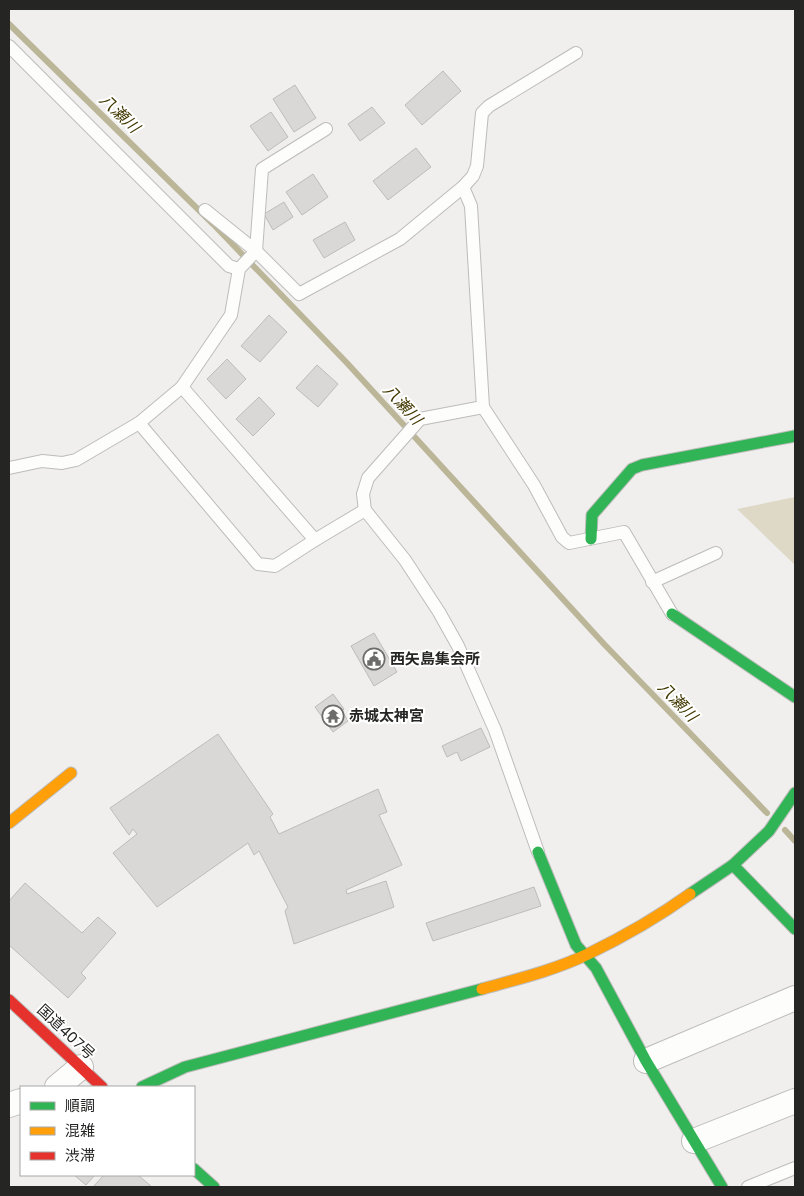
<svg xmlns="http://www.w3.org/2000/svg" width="804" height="1196" viewBox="0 0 804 1196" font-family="Poppins,'Noto Sans JP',sans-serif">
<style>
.park{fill:#ddd9c6}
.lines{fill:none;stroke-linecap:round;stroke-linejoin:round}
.stream{stroke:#bcb699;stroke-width:6}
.building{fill:#d9d8d7;stroke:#bdbcbb}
.lane-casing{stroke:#bdbcbb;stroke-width:14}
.street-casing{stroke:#bdbcbb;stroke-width:26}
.fast-casing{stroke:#bdbcbb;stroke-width:13}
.slow-casing{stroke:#bdbcbb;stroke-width:13}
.jam-casing{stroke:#bdbcbb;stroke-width:13}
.lane{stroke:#fdfdfc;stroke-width:12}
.street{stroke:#fdfdfc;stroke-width:24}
.fast{stroke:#30b455;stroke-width:11}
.slow{stroke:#ff9f0a;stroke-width:11}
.jam{stroke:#e5322d;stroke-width:11}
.labels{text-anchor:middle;stroke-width:4;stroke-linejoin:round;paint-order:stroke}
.poi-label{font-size:15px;font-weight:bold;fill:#252524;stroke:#fff;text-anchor:start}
.street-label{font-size:15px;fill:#252524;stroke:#fff}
.water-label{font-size:16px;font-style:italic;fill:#433902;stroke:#fff}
</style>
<rect width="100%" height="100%" fill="#f0efee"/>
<path class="park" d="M795,497V565L737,509Z"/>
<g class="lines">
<g class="stream">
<path d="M9,24L213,224L347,363L604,644L767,813"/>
<path d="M785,830L795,841"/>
</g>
</g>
<g class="building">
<path d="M443,71L461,91L422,125L405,105Z"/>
<path d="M295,85L316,118L294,132L273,99Z"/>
<path d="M372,107L385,123L360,141L348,124Z"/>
<path d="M271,112L288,137L268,151L250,126Z"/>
<path d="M416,148L431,167L388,200L373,181Z"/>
<path d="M313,174L328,197L302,215L286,192Z"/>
<path d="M284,202L293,217L273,230L264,214Z"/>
<path d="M345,222L355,240L324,258L313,240Z"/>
<path d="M269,315L287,332L260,362L241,346Z"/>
<path d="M227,359L246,379L226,399L207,379Z"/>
<path d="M317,365L338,384L318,407L296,388Z"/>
<path d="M259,397L275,414L253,436L236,419Z"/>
<path d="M374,633L397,672L374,686L351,646Z"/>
<path d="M333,694L344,709L342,711L348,721L333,732L315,707Z"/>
<path d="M481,728L490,747L461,761L457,752L447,757L442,746Z"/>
<path d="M218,734L273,814L270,817L279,834L378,789L387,812L379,815L402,865L346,890L347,894L386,881L394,907L294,944L285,911L288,907L259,851L254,855L248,843L157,907L113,853L137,834L133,829L129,835L110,808Z"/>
<path d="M25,883L82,933L98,917L116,933L81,973L86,978L68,998L9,945V901Z"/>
<path d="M534,887L541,906L433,941L426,923Z"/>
<path d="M74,1175H95L86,1185Z"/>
<path d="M104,1175H138L152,1187H93Z"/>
</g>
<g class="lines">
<g class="lane-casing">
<g id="lane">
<path d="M9,46L229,266L239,269"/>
<path d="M463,187L471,206L483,407L534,485L562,537L569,543L624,532L672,614"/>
<path d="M205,210L256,251L299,294L400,239L463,187L473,176L477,166L482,113L489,106L576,53"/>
<path d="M182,387L315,540L365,510"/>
<path d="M483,407L420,419L368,478L363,494L365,510L405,560L439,612L458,646L495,730L538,852"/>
<path d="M139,423L258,564L275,566L315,540"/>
<path d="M9,468L42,461L62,463L76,460L139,423L182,387L231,315L239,269L256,251L262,169L326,129"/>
<path d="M652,582L716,553"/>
<path d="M748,1187L795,1168"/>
</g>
</g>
<g class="street-casing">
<g id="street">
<path d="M646,1061L795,998"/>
<path d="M57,1087L81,1067"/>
<path d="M9,1105L21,1101"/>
<path d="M694,1141L795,1101"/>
</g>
</g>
<g class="fast-casing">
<g id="fast">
<path d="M591,539L592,515L632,469L642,465L795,436"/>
<path d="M672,614L795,697"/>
<path d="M538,852L576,945L596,968L646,1061L722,1187"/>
<path d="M733,865L795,929"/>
<path d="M690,894L733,865L769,831L795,793"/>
<path d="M142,1087L185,1067L482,989"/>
<path d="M194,1169L214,1187"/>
</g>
</g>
<g class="slow-casing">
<g id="slow">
<path d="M9,823L71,773"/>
<path d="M482,989C518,979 555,970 588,954C623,937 658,917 690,894"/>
</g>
</g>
<g class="jam-casing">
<path id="jam" d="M9,1000L102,1087"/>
</g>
<use href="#lane" class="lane"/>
<use href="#street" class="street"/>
<use href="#fast" class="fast"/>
<use href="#slow" class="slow"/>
<use href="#jam" class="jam"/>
</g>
<defs>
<g id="civic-ring" transform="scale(1.125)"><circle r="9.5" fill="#fff" stroke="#6c6c6b" stroke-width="1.5"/><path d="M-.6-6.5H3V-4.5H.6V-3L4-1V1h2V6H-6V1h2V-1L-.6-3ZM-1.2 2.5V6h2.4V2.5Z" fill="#6c6c6b"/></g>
<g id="temple-ring" transform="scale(1.125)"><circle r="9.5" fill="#fff" stroke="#6c6c6b" stroke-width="1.5"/><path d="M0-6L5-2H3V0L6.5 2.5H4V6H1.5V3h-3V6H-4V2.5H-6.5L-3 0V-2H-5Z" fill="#6c6c6b"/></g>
</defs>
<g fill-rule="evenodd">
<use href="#civic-ring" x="374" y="659"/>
<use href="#temple-ring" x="333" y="716"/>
</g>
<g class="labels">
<g class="poi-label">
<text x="390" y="664">西矢島集会所</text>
<text x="349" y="721">赤城太神宮</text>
</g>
<g class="street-label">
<text transform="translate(66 1032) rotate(43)" y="5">国道407号</text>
</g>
<g class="water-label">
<text transform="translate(120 113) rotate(44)" y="6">八瀬川</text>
<text transform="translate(403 404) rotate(47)" y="6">八瀬川</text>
<text transform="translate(678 701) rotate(46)" y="6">八瀬川</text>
</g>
</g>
<rect width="804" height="1196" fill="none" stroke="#252524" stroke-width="20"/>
<rect x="20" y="1086" width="175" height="90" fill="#ffffff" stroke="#a8a8a7"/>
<rect x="30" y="1102" width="25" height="8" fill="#30b455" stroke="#a8a8a7"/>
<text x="65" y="1111" font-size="15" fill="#252524">順調</text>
<rect x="30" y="1127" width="25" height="8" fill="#ff9f0a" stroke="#a8a8a7"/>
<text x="65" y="1136" font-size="15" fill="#252524">混雑</text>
<rect x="30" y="1152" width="25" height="8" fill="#e5322d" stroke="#a8a8a7"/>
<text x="65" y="1161" font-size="15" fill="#252524">渋滞</text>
</svg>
